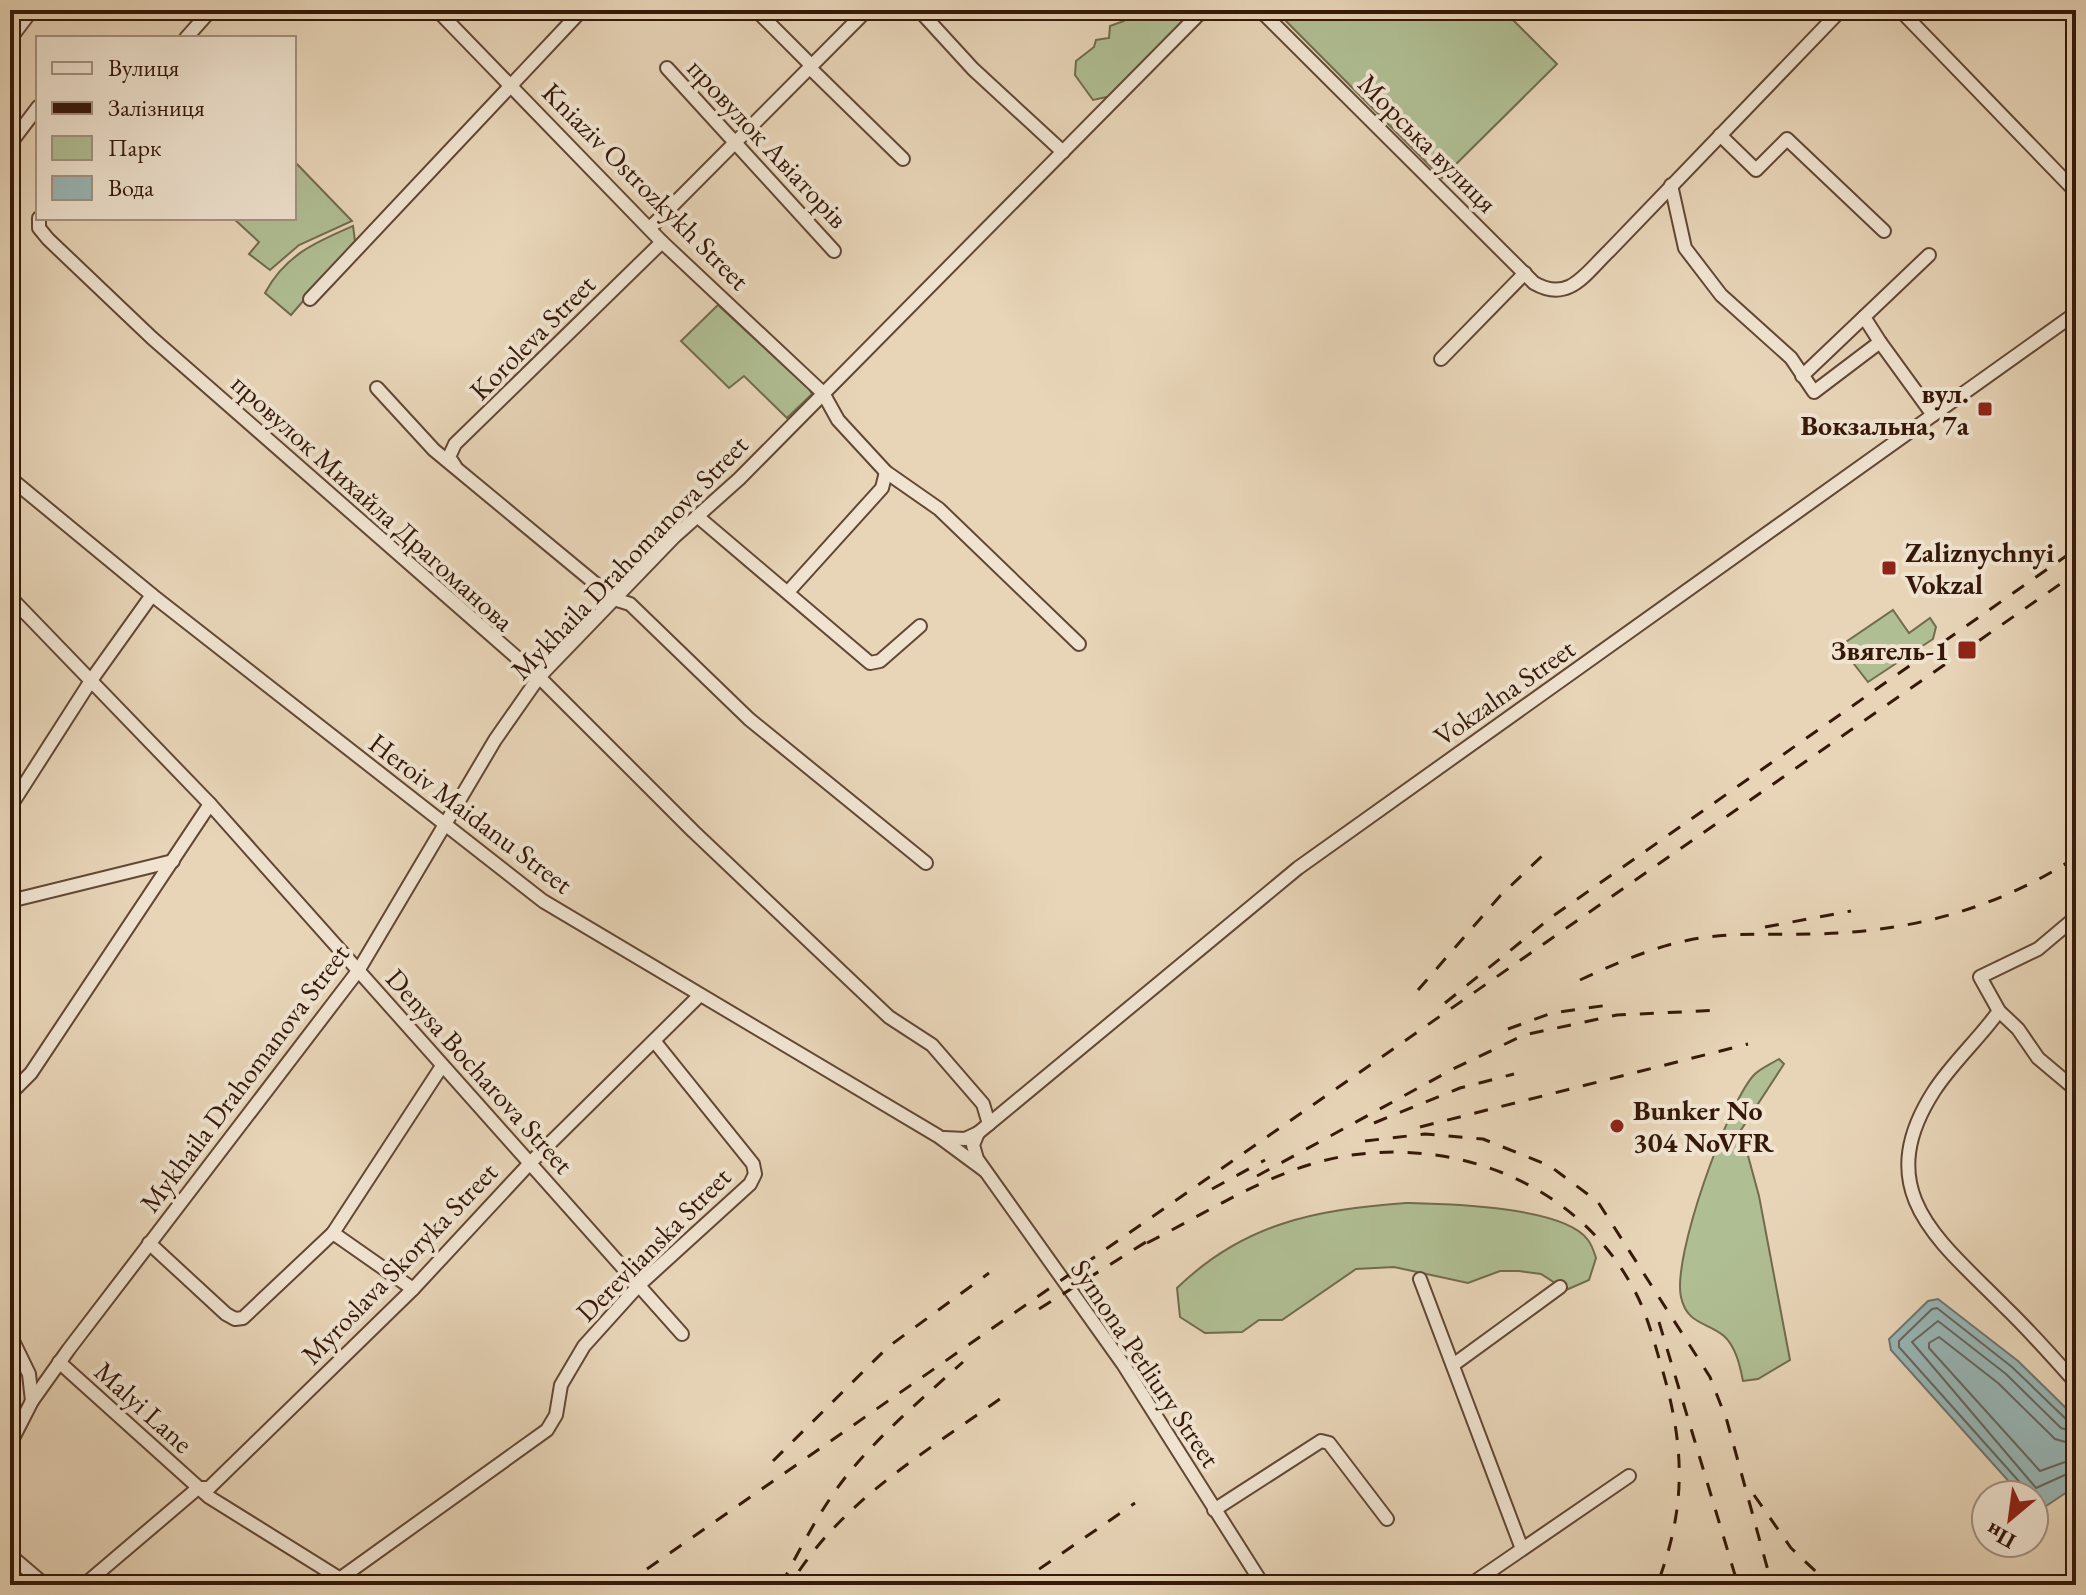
<svg xmlns="http://www.w3.org/2000/svg" width="2086" height="1595" viewBox="0 0 2086 1595" font-family="'EB Garamond',serif">
<style>
.green{fill:#b0be93;stroke:#726b4e;stroke-width:2}
.water{fill:#99b7b7;stroke:#717771;stroke-width:2}
.lines{fill:none;stroke-linecap:round;stroke-linejoin:round}
.shore{stroke:#676860;stroke-width:2}
.minor-casing{stroke:#624734;stroke-width:16}
.minor{stroke:#f0e4d1;stroke-width:12}
.rail{stroke:#351808;stroke-width:3;stroke-dasharray:14 14;stroke-linecap:butt}
.poi-dot{fill:#8f2418;stroke:#f0e4d1;stroke-width:3}
.labels{text-anchor:middle;stroke-width:8;stroke-linejoin:round;paint-order:stroke}
.street-label{font-size:28px;fill:#351808;stroke:#f0e4d1}
.poi-label{font-size:28px;font-weight:bold;fill:#351808;stroke:#f0e4d1;text-anchor:end}
</style>
<rect width="100%" height="100%" fill="#e8d5b8"/>
<filter id="stains"><feTurbulence type="fractalNoise" baseFrequency=".0025" numOctaves="4"/><feColorMatrix values="0 0 0 0 .2 0 0 0 0 .09 0 0 0 0 .02 0 0 0 .5 -.17"/></filter>
<radialGradient id="worn" r=".72"><stop offset=".6" stop-color="#630" stop-opacity="0"/><stop offset="1" stop-color="#630" stop-opacity=".3"/></radialGradient>
<g class="green">
<path d="M1133,10H1194L1111,96L1093,100L1075,75L1076,61L1094,47L1096,40L1109,38L1110,26L1124,21Z"/>
<path d="M1275,10H1503L1557,64L1442,178Z"/>
<path d="M294,161L352,221L299,245L270,270L249,254L259,242L233,218H294Z"/>
<path d="M353,226L355,241L291,315L265,293C285,255 316,242 353,226Z"/>
<path d="M718,305L809,389L812,394L787,418L744,376L729,388L681,341Z"/>
<path d="M1893,610L1909,633L1930,618L1936,627L1933,639L1868,682L1840,646Z"/>
<path d="M1779,1059L1784,1064L1741,1130L1759,1196L1790,1360L1758,1379L1743,1381C1740,1366 1736,1347 1724,1336C1708,1322 1687,1325 1681,1297C1672,1257 1727,1106 1753,1076C1759,1069 1771,1064 1779,1059Z"/>
<path d="M1406,1203C1445,1204 1564,1206 1588,1240C1592,1245 1594,1252 1596,1258L1589,1280L1566,1290L1541,1274L1519,1271H1500L1468,1283L1394,1267L1356,1269L1282,1320H1259L1242,1332L1205,1333L1180,1317L1177,1288C1244,1223 1315,1210 1406,1203Z"/>
</g>
<path class="water" d="M1938,1299L2018,1361L2076,1418V1486L2040,1510H2034V1495H2021L1891,1350L1889,1339L1928,1301Z"/>
<g class="lines">
<g class="shore">
<path d="M2076,1433L2061,1428L2006,1374L1938,1321L1912,1342L2036,1488L2076,1470"/>
<path d="M2076,1445L2055,1439L1998,1383L1939,1337L1929,1343V1348L2040,1471L2076,1458"/>
<path d="M2026,1495L2024,1487L1899,1347V1341L1932,1309L1937,1308L2012,1367L2067,1420L2076,1423"/>
</g>
<g class="minor-casing">
<g id="minor">
<path d="M437,10L662,242L823,393L838,420L886,472L939,509L1079,644"/>
<path d="M756,10L812,66"/>
<path d="M919,10L973,69L1063,152"/>
<path d="M1260,10L1534,283C1569,303 1585,274 1609,251L1841,10"/>
<path d="M1900,10L2076,192"/>
<path d="M186,38L211,10"/>
<path d="M10,39L32,10"/>
<path d="M667,68L834,251"/>
<path d="M810,68L903,159"/>
<path d="M1720,135L1756,170L1787,139L1884,231"/>
<path d="M10,144L38,107"/>
<path d="M1671,185L1685,248L1721,295L1791,358L1814,392L1880,342L1933,415"/>
<path d="M39,218V228L48,239L152,338L539,677L693,831L889,1017L932,1045L983,1104L989,1124"/>
<path d="M650,228L867,10"/>
<path d="M310,299L582,10"/>
<path d="M1864,317L1880,342"/>
<path d="M1441,359L1525,273"/>
<path d="M1802,376L1929,255"/>
<path d="M377,388L434,450L614,599L630,604L749,719L926,863"/>
<path d="M455,466L449,457L455,444L662,242"/>
<path d="M10,478L152,595L543,901L938,1136L984,1170"/>
<path d="M697,516L870,663L880,661L920,626"/>
<path d="M788,592L882,488L886,472"/>
<path d="M10,597L210,804L682,1334"/>
<path d="M10,807L92,679L152,595"/>
<path d="M10,901L173,861"/>
<path d="M2076,917L2038,949L1980,977L1999,1011L2018,1029L2038,1058L2076,1090"/>
<path d="M1999,1011C1979,1039 1952,1063 1934,1091C1869,1192 1940,1241 2005,1307C2030,1331 2053,1357 2076,1383"/>
<path d="M10,1094L31,1073L210,804"/>
<path d="M978,1133L1298,868L2076,313"/>
<path d="M944,1138L965,1139L978,1133L973,1145L977,1159L1123,1364L1263,1585"/>
<path d="M333,1233L413,1289"/>
<path d="M149,1243L226,1314L235,1319L243,1318L333,1233L442,1066"/>
<path d="M1420,1279L1522,1549"/>
<path d="M10,1335L29,1374L32,1401"/>
<path d="M59,1362L209,1497L339,1578"/>
<path d="M1453,1365L1560,1287"/>
<path d="M10,1444L32,1401L69,1349L358,971L495,740L539,677L674,537L739,479L1203,10"/>
<path d="M1214,1510L1321,1441L1329,1443L1387,1519"/>
<path d="M10,1555L45,1585"/>
<path d="M84,1585L198,1488H209L413,1289L531,1162L699,996"/>
<path d="M331,1585L547,1430L556,1415L561,1385L584,1346L639,1285L750,1184L755,1174L753,1164L655,1042"/>
<path d="M1470,1585L1629,1476"/>
</g>
</g>
<use href="#minor" class="minor"/>
<g class="rail">
<path d="M1765,927L1851,911"/>
<path d="M1580,980C1615,964 1650,948 1689,940C1729,932 1769,935 1810,934C1906,933 1996,910 2076,857"/>
<path d="M1418,990L1500,896L1543,855"/>
<path d="M1445,1003L1553,916L2076,549"/>
<path d="M1508,1029L1552,1013L1616,1004"/>
<path d="M1374,1123L1460,1088L1514,1074"/>
<path d="M1420,1127L1748,1044"/>
<path d="M1365,1141L1425,1134L1483,1139L1550,1166L1598,1202L1710,1377L1727,1421L1772,1585"/>
<path d="M1257,1176L1453,1069L1524,1035L1617,1015L1721,1010"/>
<path d="M1212,1189L1265,1160"/>
<path d="M1147,1243C1218,1207 1289,1158 1371,1153C1476,1145 1580,1192 1632,1286C1646,1310 1653,1338 1661,1365C1685,1446 1687,1506 1657,1585"/>
<path d="M1039,1309L1154,1237"/>
<path d="M1659,1322L1738,1585"/>
<path d="M773,1461L888,1347L989,1273"/>
<path d="M1754,1495L1791,1548L1830,1585"/>
<path d="M799,1571C851,1494 934,1447 1008,1393"/>
<path d="M624,1585L2076,573"/>
<path d="M781,1585C802,1545 823,1504 852,1469C885,1430 925,1396 963,1362"/>
<path d="M1016,1585L1135,1503"/>
</g>
</g>
<g class="poi-dot">
<rect x="1977" y="401" width="16" height="16" rx="4"/>
<rect x="1881" y="560" width="16" height="16" rx="4"/>
<rect x="1957" y="640" width="20" height="20" rx="4"/>
<circle cx="1617" cy="1126" r="8"/>
</g>
<g class="labels">
<g class="street-label">
<text transform="translate(768 143) rotate(47)" y="10">провулок Авіаторів</text>
<text transform="translate(1428 143) rotate(45)" y="10">Морська вулиця</text>
<text transform="translate(646 186) rotate(45)" y="10">Kniaziv Ostrozkykh Street</text>
<text transform="translate(532 337) rotate(-45)" y="10">Koroleva Street</text>
<text transform="translate(373 502) rotate(42)" y="10">провулок Михайла Драгоманова</text>
<text transform="translate(629 557) rotate(-46)" y="10">Mykhaila Drahomanova Street</text>
<text transform="translate(1504 692) rotate(-35)" y="10">Vokzalna Street</text>
<text transform="translate(471 813) rotate(37)" y="10">Heroiv Maidanu Street</text>
<text transform="translate(480 1071) rotate(48)" y="10">Denysa Bocharova Street</text>
<text transform="translate(244 1078) rotate(-53)" y="10">Mykhaila Drahomanova Street</text>
<text transform="translate(653 1244) rotate(-45)" y="10">Derevlianska Street</text>
<text transform="translate(399 1263) rotate(-46)" y="10">Myroslava Skoryka Street</text>
<text transform="translate(1146 1363) rotate(56)" y="10">Symona Petliury Street</text>
<text transform="translate(144 1407) rotate(42)" y="10">Malyi Lane</text>
</g>
<g class="poi-label">
<text x="1969" y="403">вул.<tspan x="1969" dy="32">Вокзальна, 7а</tspan></text>
<text x="1905" y="562" text-anchor="start">Zaliznychnyi<tspan x="1905" dy="32">Vokzal</tspan></text>
<text x="1949" y="660">Звягель-1</text>
<text x="1633" y="1120" text-anchor="start">Bunker No<tspan x="1633" dy="32">304 NoVFR</tspan></text>
</g>
</g>
<rect width="2086" height="1595" fill="none" stroke="#e8d5b8" stroke-width="40"/>
<rect x="12" y="12" width="2062" height="1571" fill="none" stroke="#351808" stroke-width="4"/>
<rect x="20" y="20" width="2046" height="1555" fill="none" stroke="#351808" stroke-width="2"/>
<rect x="36" y="36" width="260" height="184" fill="#f0e4d1" stroke="#a59281" stroke-width="2"/>
<rect x="52" y="62" width="40" height="12" fill="#f0e4d1" stroke="#a59281" stroke-width="2"/>
<text x="108" y="76" font-size="24" fill="#351808">Вулиця</text>
<rect x="52" y="102" width="40" height="12" fill="#351808" stroke="#a59281" stroke-width="2"/>
<text x="108" y="116" font-size="24" fill="#351808">Залізниця</text>
<rect x="52" y="136" width="40" height="24" fill="#b0be93" stroke="#a59281" stroke-width="2"/>
<text x="108" y="156" font-size="24" fill="#351808">Парк</text>
<rect x="52" y="176" width="40" height="24" fill="#99b7b7" stroke="#a59281" stroke-width="2"/>
<text x="108" y="196" font-size="24" fill="#351808">Вода</text>
<g transform="translate(2010 1519) rotate(209)"><circle r="38" fill="#f0e4d1" stroke="#a59281" stroke-width="2"/>
<path d="M0-6L14 30L0 20L-14 30Z" fill="#8f2418"/>
<text y="-12" font-size="22" font-weight="bold" text-anchor="middle" fill="#351808">Пн</text>
</g>
<rect width="100%" height="100%" filter="url(#stains)"/>
<rect width="100%" height="100%" fill="url(#worn)"/>
</svg>
